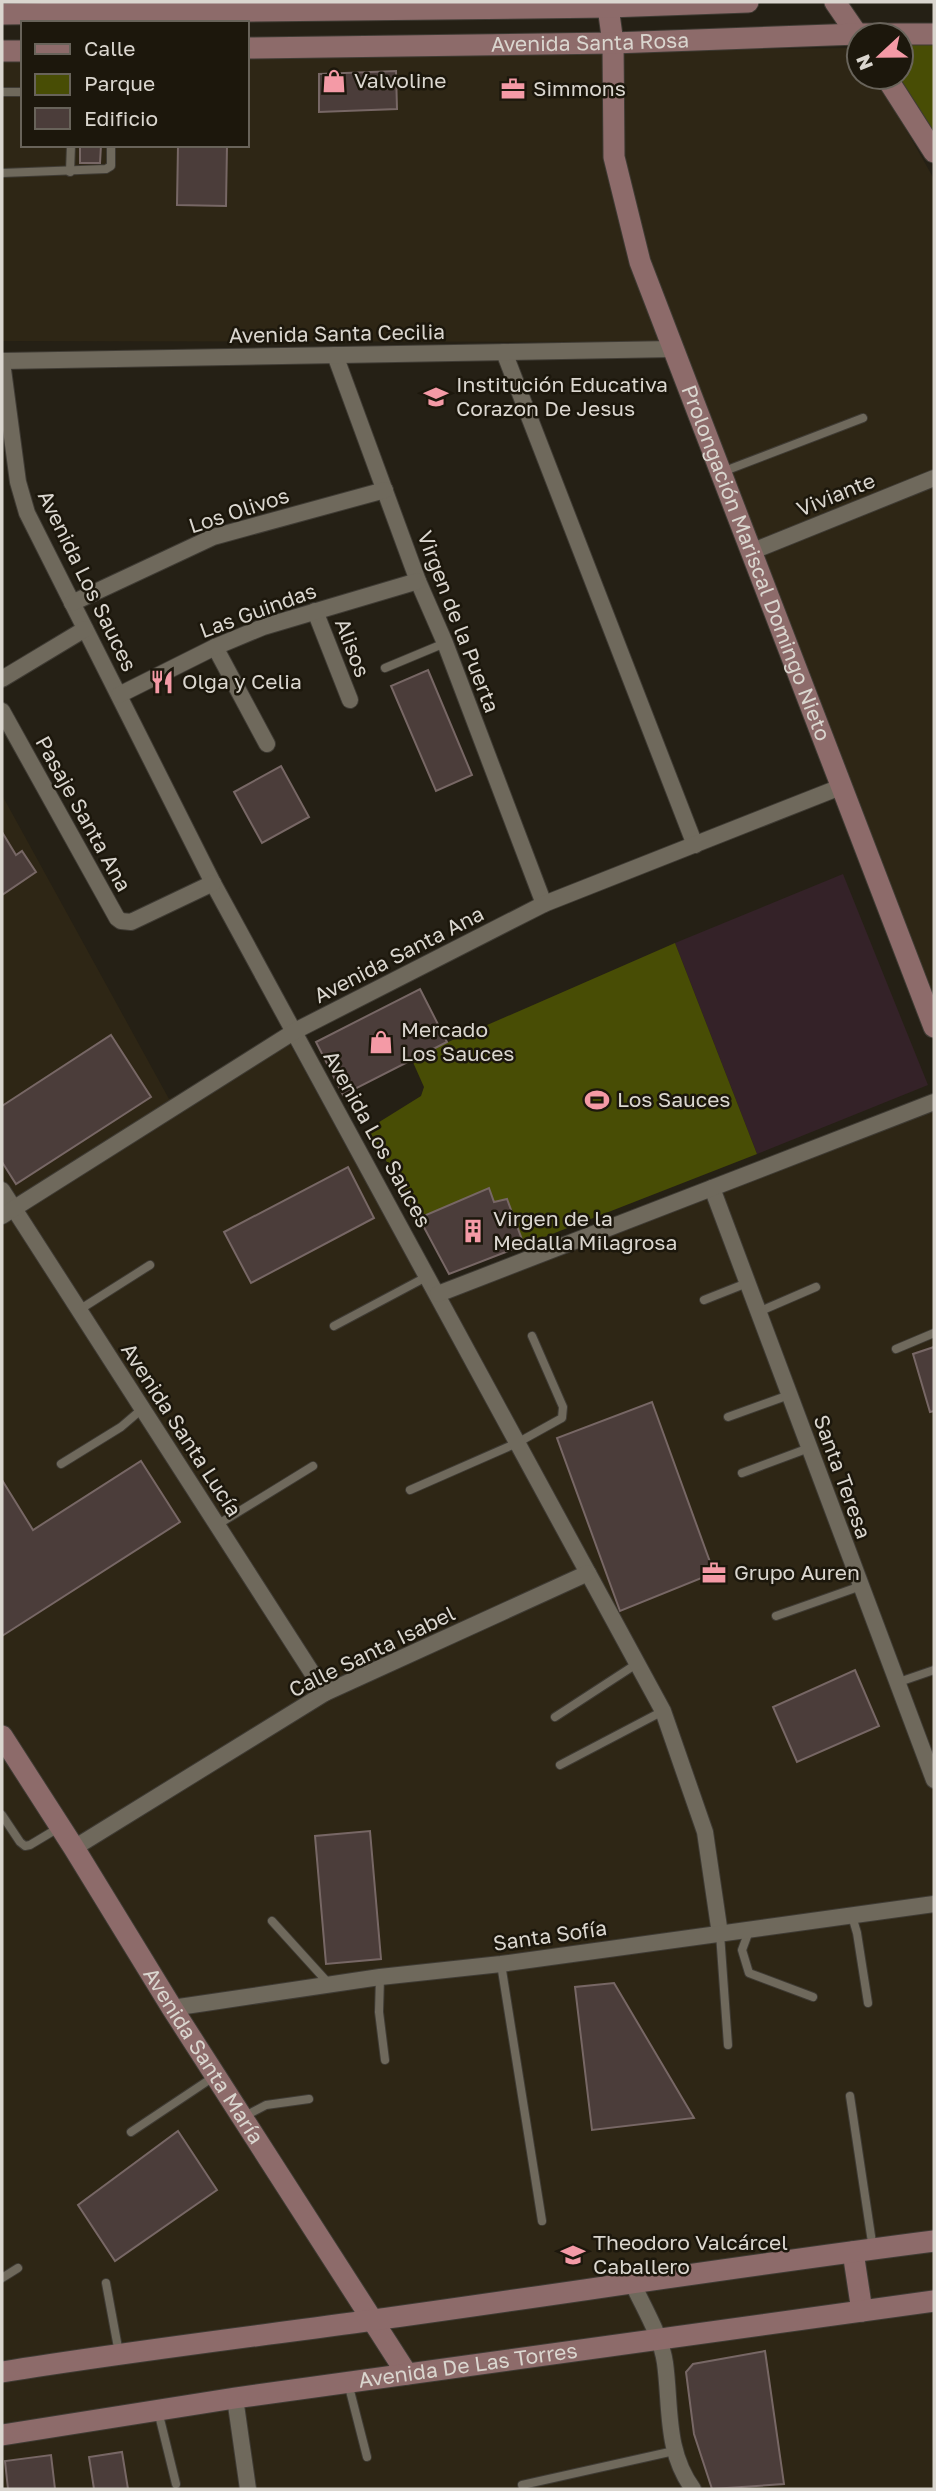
<svg xmlns="http://www.w3.org/2000/svg" width="936" height="2491" viewBox="0 0 936 2491" font-family="'Golos Text',sans-serif">
<style>
.built{fill:#2e2615}
.education{fill:#342228}
.green{fill:#484d05}
.building{fill:#4b3d3a;stroke:#776765;stroke-width:2}
.lines{fill:none;stroke-linecap:round;stroke-linejoin:round}
.lane-casing{stroke:#3f3b34;stroke-width:10}
.street-casing{stroke:#3f3b34;stroke-width:18}
.secondary-casing{stroke:#3f3b34;stroke-width:23}
.lane{stroke:#6f695c;stroke-width:8}
.street{stroke:#6f695c;stroke-width:16}
.secondary{stroke:#8d6b6a;stroke-width:21}
.labels{text-anchor:middle;stroke-width:5;stroke-linejoin:round;paint-order:stroke}
.street-label{font-size:21px;fill:#dad6cf;stroke:#1c170c}
.poi-label{font-size:21px;fill:#dad6cf;stroke:#1c170c;text-anchor:start}
</style>
<rect width="100%" height="100%" fill="#252015"/>
<g class="built">
<path d="M849,48L859,61V77H872L887,96L934,179V1024L678,342L2,341V58H23V145H247V55Z"/>
<path d="M2,795L169,1099L290,1044L426,1290L461,1294L934,1109V2489H2Z"/>
</g>
<path class="education" d="M843,874L928,1085L757,1154L675,943Z"/>
<g class="green">
<path d="M901,44L934,45V138L896,77H901Z"/>
<path d="M675,943L757,1154L524,1245L507,1199L494,1202L489,1189L419,1218L368,1129L421,1096L424,1087L412,1060L439,1046Z"/>
</g>
<g class="building">
<path d="M396,71L397,109L319,112V74Z"/>
<path d="M80,145H101L100,163H80Z"/>
<path d="M178,145H227L226,206L177,205Z"/>
<path d="M428,670L472,775L436,791L391,686Z"/>
<path d="M281,766L309,817L262,843L234,792Z"/>
<path d="M2,832L16,855L22,851L36,872L2,895Z"/>
<path d="M420,989L447,1042L343,1095L316,1042Z"/>
<path d="M111,1035L151,1097L16,1184L2,1162V1106Z"/>
<path d="M348,1167L374,1218L251,1283L224,1232Z"/>
<path d="M489,1188L494,1202L507,1199L524,1245L449,1274L419,1218Z"/>
<path d="M934,1347V1411L930,1412L913,1354Z"/>
<path d="M652,1402L714,1573L620,1611L557,1438Z"/>
<path d="M141,1461L180,1522L2,1636V1480L33,1530Z"/>
<path d="M855,1670L879,1726L797,1762L773,1707Z"/>
<path d="M370,1831L381,1959L326,1964L315,1836Z"/>
<path d="M614,1983L694,2118L592,2130L575,1987Z"/>
<path d="M178,2131L217,2190L115,2261L78,2205Z"/>
<path d="M765,2351L784,2484L712,2489L694,2434L686,2372L693,2364Z"/>
<path d="M122,2452L128,2489H94L89,2457Z"/>
<path d="M51,2455L55,2489H8L5,2461Z"/>
</g>
<g class="lines">
<g class="lane-casing">
<g id="lane">
<path d="M2,92H23"/>
<path d="M70,172L71,145"/>
<path d="M2,173L106,169L111,166V145"/>
<path d="M722,472L863,418"/>
<path d="M385,668L445,643"/>
<path d="M704,1300L747,1283"/>
<path d="M79,1310L150,1265"/>
<path d="M758,1312L816,1287"/>
<path d="M334,1326L428,1276"/>
<path d="M896,1349L934,1333"/>
<path d="M728,1417L789,1395"/>
<path d="M61,1464L121,1427L142,1409"/>
<path d="M742,1473L809,1448"/>
<path d="M410,1490L517,1443L562,1418L563,1407L532,1336"/>
<path d="M217,1525L313,1466"/>
<path d="M776,1616L861,1586"/>
<path d="M899,1682L934,1670"/>
<path d="M555,1717L638,1663"/>
<path d="M560,1765L663,1711"/>
<path d="M2,1815L20,1842L25,1846L30,1845L60,1827"/>
<path d="M852,1916L857,1933L868,2003"/>
<path d="M272,1921L330,1985"/>
<path d="M749,1931L742,1950L749,1973L813,1997"/>
<path d="M720,1934L728,2045"/>
<path d="M501,1964L542,2221"/>
<path d="M380,1977L379,2012L385,2060"/>
<path d="M850,2096L873,2249"/>
<path d="M245,2116L266,2105L309,2099"/>
<path d="M131,2132L215,2076"/>
<path d="M2,2278L18,2268"/>
<path d="M106,2283L119,2353"/>
<path d="M348,2383L367,2457"/>
<path d="M158,2411L176,2484"/>
<path d="M522,2485L674,2451"/>
</g>
</g>
<g class="street-casing">
<g id="street">
<path d="M504,352L695,845"/>
<path d="M335,355L418,581L445,643L544,904"/>
<path d="M2,361L673,349"/>
<path d="M2,362L18,482L27,513L213,883L663,1711L705,1832L720,1934"/>
<path d="M753,551L934,478"/>
<path d="M72,603L213,537L385,490"/>
<path d="M315,611L350,700"/>
<path d="M215,647L267,744"/>
<path d="M2,679L85,629"/>
<path d="M119,695L215,647L263,627L418,581"/>
<path d="M2,711L117,918L121,921L131,922L213,883"/>
<path d="M712,1188L934,1780"/>
<path d="M2,1190L325,1693"/>
<path d="M2,1216L295,1031L544,904L843,786"/>
<path d="M438,1294L934,1102"/>
<path d="M74,1848L325,1693L588,1573"/>
<path d="M172,2008L380,1977L501,1964L934,1904"/>
<path d="M632,2282C643,2307 661,2335 665,2363C671,2407 665,2451 693,2489"/>
<path d="M235,2398L248,2489"/>
</g>
</g>
<g class="secondary-casing">
<g id="secondary">
<path d="M835,2L859,37"/>
<path id="s1" d="M608,7L613,43L614,157L640,262L934,1027"/>
<path d="M2,14L608,7L748,2"/>
<path id="s2" d="M247,48L613,43L858,34H934"/>
<path d="M2,51H23"/>
<path d="M886,77L934,152"/>
<path id="s3" d="M2,1736L74,1848L172,2008L407,2374"/>
<path d="M853,2252L862,2311"/>
<path d="M2,2372C125,2352 250,2337 374,2320C561,2294 747,2265 934,2241"/>
<path id="s4" d="M2,2435L235,2398L934,2301"/>
</g>
</g>
<use href="#lane" class="lane"/>
<use href="#street" class="street"/>
<use href="#secondary" class="secondary"/>
</g>
<defs>
<g id="shop-bare" transform="scale(1.89)"><path d="M-5-2.5h2.3a2.7 3.5 0 0 1 5.4 0H5L5.5 6h-11ZM-1.5-2.5h3a1.5 2.3 0 0 0-3 0Z" fill="#f49aa6" stroke="#1c170c" stroke-width="2.5" paint-order="stroke"/></g>
<g id="office-bare" transform="scale(1.89)"><path d="M-6-3h4V-5.5h4V-3h4V5H-6ZM-1-4.5V-3h2v-1.5ZM-6 0V1H6V0Z" fill="#f49aa6" stroke="#1c170c" stroke-width="2.5" paint-order="stroke"/></g>
<g id="school-bare" transform="scale(1.89)"><path d="M0-5L7-2L0 1L-7-2ZM-4 1L0 2.5L4 1V4Q0 6-4 4Z" fill="#f49aa6" stroke="#1c170c" stroke-width="2.5" paint-order="stroke"/></g>
<g id="restaurant-bare" transform="scale(1.89)"><path d="M-5-6h1v4h1v-4h1v4h1v-4h1v5L-1.5 .5V6h-2V.5L-5-1ZM5-6V6H3V1.5H1.5Q1.5-4 5-6Z" fill="#f49aa6" stroke="#1c170c" stroke-width="2.5" paint-order="stroke"/></g>
<g id="stadium-bare" transform="scale(1.89)"><path d="M0-5a6.5 5 0 1 0 0 10a6.5 5 0 1 0 0-10ZM-3.5-1.8h7v3.6h-7Z" fill="#f49aa6" stroke="#1c170c" stroke-width="2.5" paint-order="stroke"/></g>
<g id="building-bare" transform="scale(1.89)"><path d="M-4-6H4V6H1V3H-1V6H-4ZM-2.5-4.3h1.7v1.8h-1.7ZM.8-4.3h1.7v1.8H.8ZM-2.5-1h1.7V.8h-1.7ZM.8-1h1.7V.8H.8Z" fill="#f49aa6" stroke="#1c170c" stroke-width="2.5" paint-order="stroke"/></g>
</defs>
<g fill-rule="evenodd">
<use href="#shop-bare" x="334" y="81"/>
<use href="#office-bare" x="513" y="89"/>
<use href="#school-bare" x="436" y="397"/>
<use href="#restaurant-bare" x="162" y="682"/>
<use href="#shop-bare" x="381" y="1042"/>
<use href="#stadium-bare" x="597" y="1100"/>
<use href="#building-bare" x="473" y="1231"/>
<use href="#office-bare" x="714" y="1573"/>
<use href="#school-bare" x="573" y="2255"/>
</g>
<g class="labels">
<g class="street-label">
<text dy="7" stroke="none"><textPath href="#s2" startOffset="343">Avenida Santa Rosa</textPath></text>
<text transform="translate(337 334) rotate(-1)" y="7">Avenida Santa Cecilia</text>
<text transform="translate(836 495) rotate(-22)" y="7">Viviante</text>
<text transform="translate(239 511) rotate(-18)" y="7">Los Olivos</text>
<text dy="7" stroke="none"><textPath href="#s1" startOffset="581">Prolongación Mariscal Domingo Nieto</textPath></text>
<text transform="translate(87 581) rotate(64)" y="7">Avenida Los Sauces</text>
<text transform="translate(258 611) rotate(-20)" y="7">Las Guindas</text>
<text transform="translate(458 622) rotate(69)" y="7">Virgen de la Puerta</text>
<text transform="translate(352 648) rotate(69)" y="7">Alisos</text>
<text transform="translate(83 814) rotate(61)" y="7">Pasaje Santa Ana</text>
<text transform="translate(399 955) rotate(-27)" y="7">Avenida Santa Ana</text>
<text transform="translate(377 1139) rotate(61)" y="7">Avenida Los Sauces</text>
<text transform="translate(181 1430) rotate(57)" y="7">Avenida Santa Lucía</text>
<text transform="translate(842 1477) rotate(70)" y="7">Santa Teresa</text>
<text transform="translate(372 1652) rotate(-26)" y="7">Calle Santa Isabel</text>
<text transform="translate(550 1936) rotate(-8)" y="7">Santa Sofía</text>
<text dy="7" stroke="none"><textPath href="#s3" startOffset="378">Avenida Santa María</textPath></text>
<text dy="7" stroke="none"><textPath href="#s4" startOffset="471">Avenida De Las Torres</textPath></text>
</g>
<g class="poi-label">
<text x="354" y="88">Valvoline</text>
<text x="533" y="96">Simmons</text>
<text x="456" y="392">Institución Educativa<tspan x="456" dy="24">Corazon De Jesus</tspan></text>
<text x="182" y="689">Olga y Celia</text>
<text x="401" y="1037">Mercado<tspan x="401" dy="24">Los Sauces</tspan></text>
<text x="617" y="1107">Los Sauces</text>
<text x="493" y="1226">Virgen de la<tspan x="493" dy="24">Medalla Milagrosa</tspan></text>
<text x="734" y="1580">Grupo Auren</text>
<text x="593" y="2250">Theodoro Valcárcel<tspan x="593" dy="24">Caballero</tspan></text>
</g>
</g>
<rect width="936" height="2491" fill="none" stroke="#dad6cf" stroke-width="7"/>
<rect x="21" y="21" width="228" height="126" fill="#1c170c" stroke="#68635a" stroke-width="2"/>
<rect x="35" y="44" width="35" height="10" fill="#8d6b6a" stroke="#68635a" stroke-width="2"/>
<text x="84" y="56" font-size="21" fill="#dad6cf">Calle</text>
<rect x="35" y="74" width="35" height="21" fill="#484d05" stroke="#68635a" stroke-width="2"/>
<text x="84" y="91" font-size="21" fill="#dad6cf">Parque</text>
<rect x="35" y="108" width="35" height="21" fill="#4b3d3a" stroke="#68635a" stroke-width="2"/>
<text x="84" y="126" font-size="21" fill="#dad6cf">Edificio</text>
<g transform="translate(880 56) rotate(248)"><circle r="33" fill="#1c170c" stroke="#68635a" stroke-width="2"/>
<path d="M0-5L12 26L0 18L-12 26Z" fill="#f49aa6"/>
<text y="-10" font-size="19" font-weight="bold" text-anchor="middle" fill="#dad6cf">N</text>
</g>
</svg>
